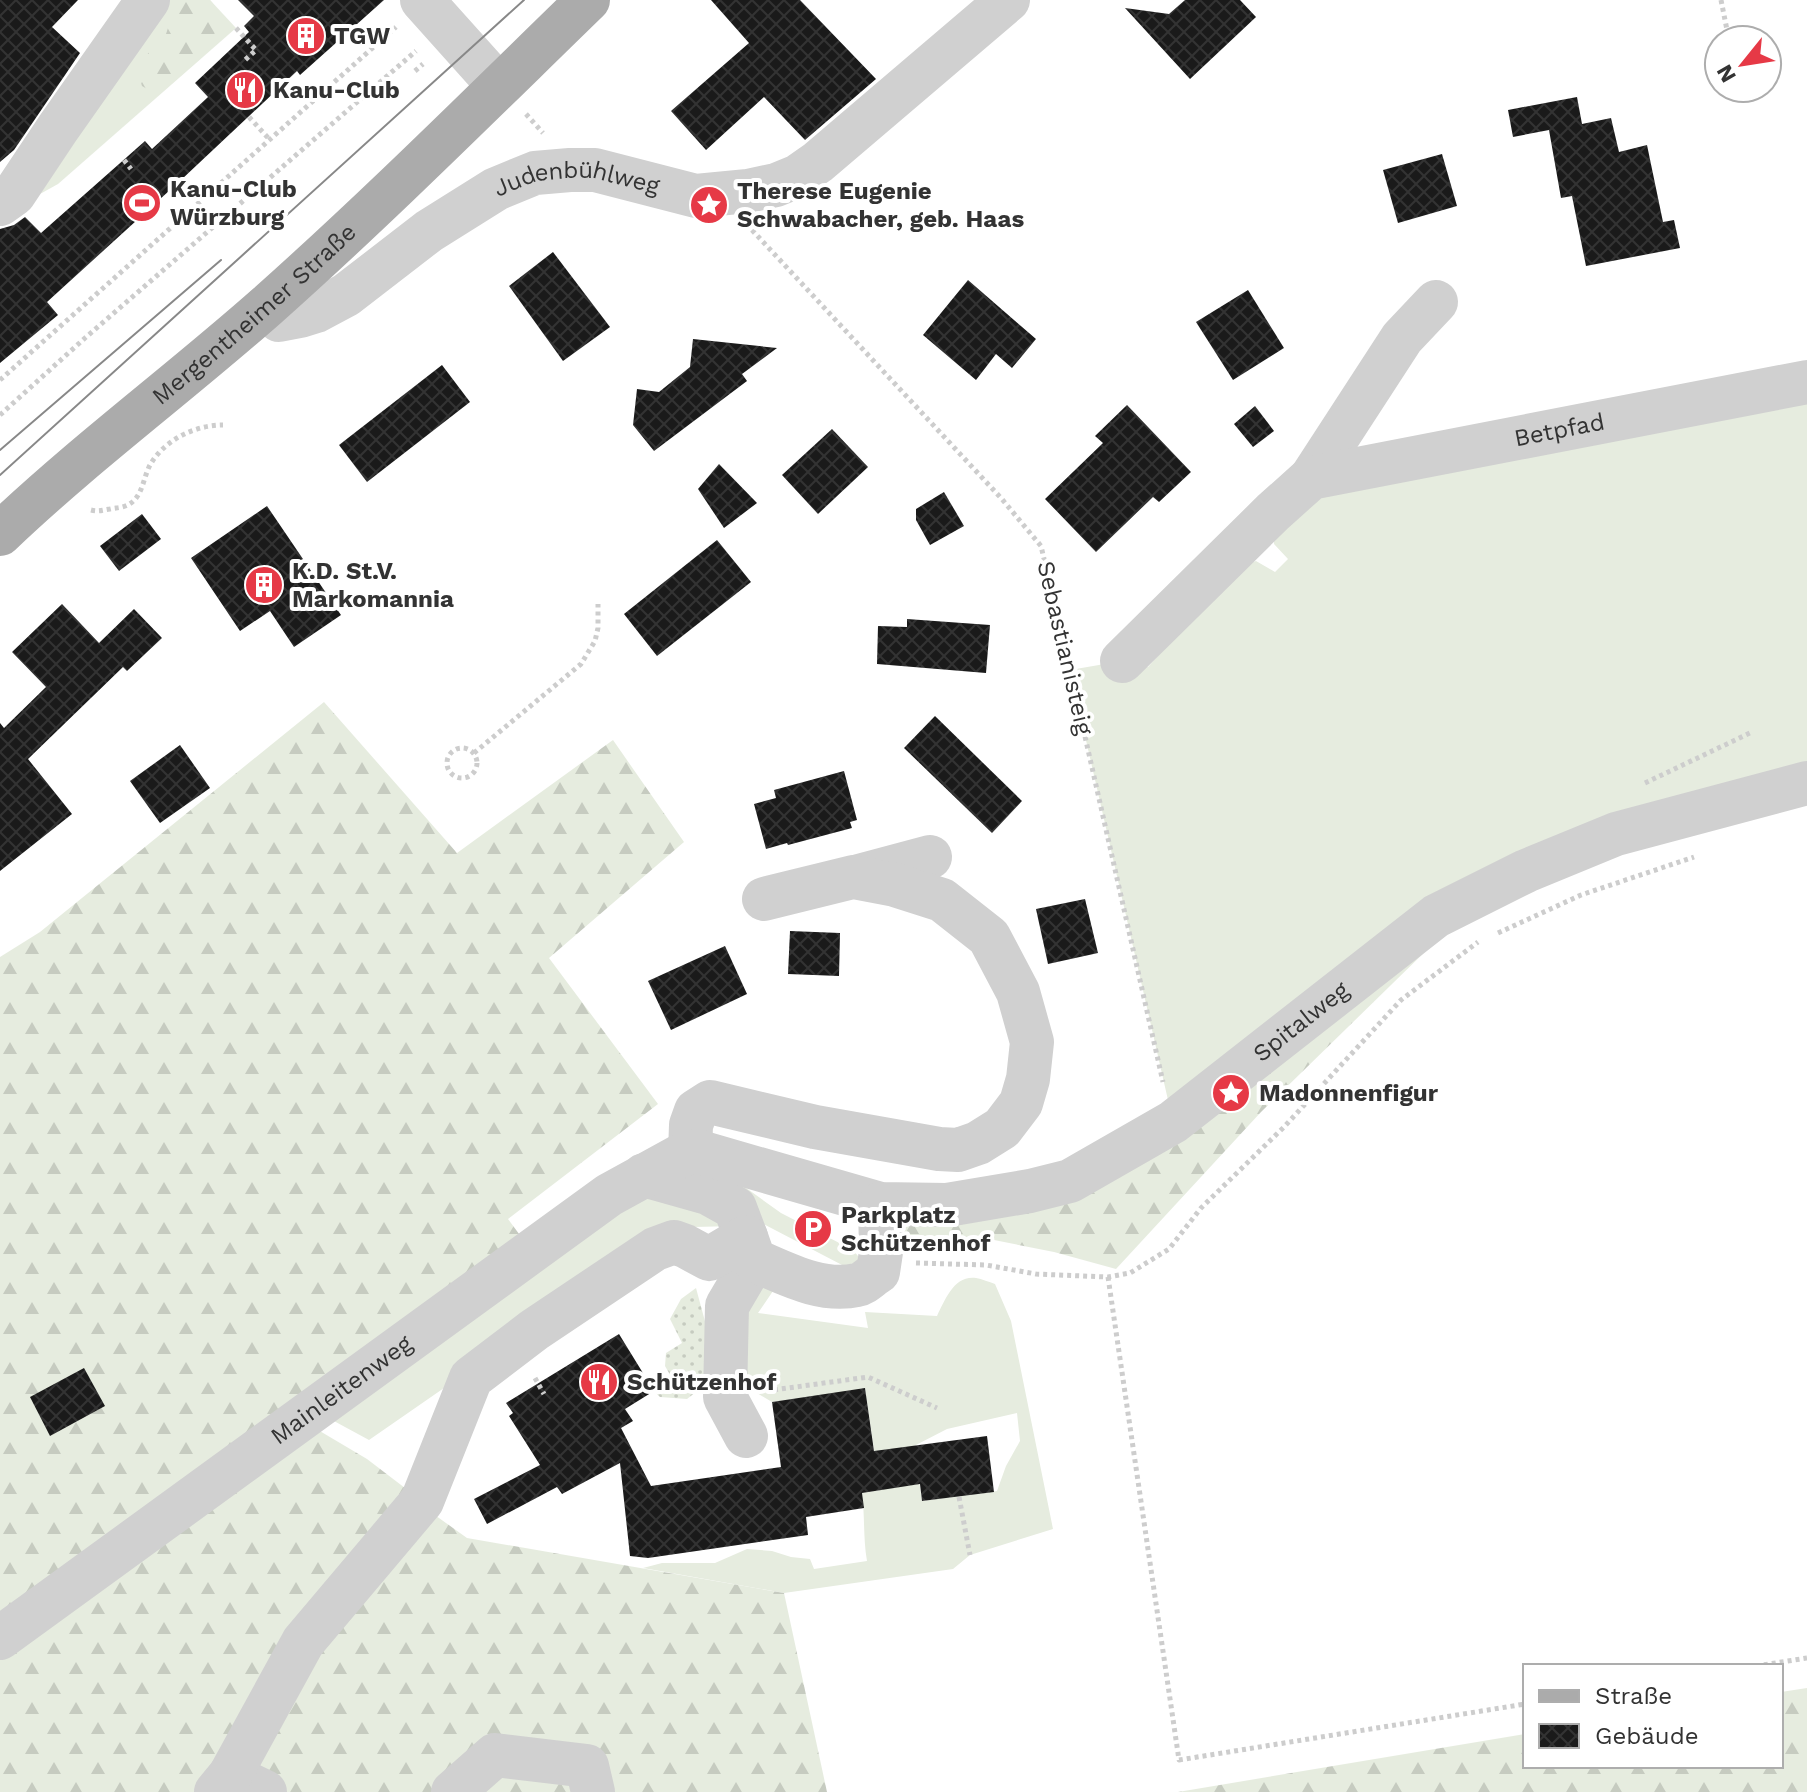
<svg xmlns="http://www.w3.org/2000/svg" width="1807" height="1792" viewBox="0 0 1807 1792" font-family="'Work Sans',sans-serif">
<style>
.grass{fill:#e6ecdf;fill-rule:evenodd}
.forest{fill:url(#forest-firs)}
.park{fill:url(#park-dots)}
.building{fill:url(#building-cross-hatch)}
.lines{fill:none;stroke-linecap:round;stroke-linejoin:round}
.path{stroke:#cdcdcd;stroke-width:5;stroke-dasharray:4 4;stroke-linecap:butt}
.minor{stroke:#d0d0d0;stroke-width:44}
.major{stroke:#ababab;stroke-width:44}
.tram{stroke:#888;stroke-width:2}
.labels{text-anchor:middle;stroke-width:8;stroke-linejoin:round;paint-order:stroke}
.poi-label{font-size:24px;font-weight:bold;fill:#333;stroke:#fff;text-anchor:start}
.street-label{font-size:24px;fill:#333;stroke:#fff}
</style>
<defs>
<pattern id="forest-firs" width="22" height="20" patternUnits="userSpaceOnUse" patternTransform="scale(2)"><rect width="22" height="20" fill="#e6ecdf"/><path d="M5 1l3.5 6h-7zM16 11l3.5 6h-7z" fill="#c6cbc0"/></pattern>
<pattern id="park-dots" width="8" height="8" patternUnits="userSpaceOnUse" patternTransform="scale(2)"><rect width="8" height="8" fill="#e6ecdf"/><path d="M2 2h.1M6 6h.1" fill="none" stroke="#c6cbc0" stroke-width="1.8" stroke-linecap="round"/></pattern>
<pattern id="building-cross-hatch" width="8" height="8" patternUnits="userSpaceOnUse" patternTransform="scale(2)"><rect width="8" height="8" fill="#1a1a1a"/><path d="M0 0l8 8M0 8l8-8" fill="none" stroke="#333"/></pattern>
</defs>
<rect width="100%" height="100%" fill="#fff"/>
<g class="grass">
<path d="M164,0H210L236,28L58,184L40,194Z"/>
<path d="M1807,382V783L1526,871L1173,1122L1070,670L1122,661L1148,667L1227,579L1247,564L1256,561L1275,572L1288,559L1274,544L1273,512L1311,478Z"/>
<path d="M714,1165L781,1213L853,1250L858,1256L859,1262L844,1266L752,1218Z"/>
<path d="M640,1190L737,1226L693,1227L457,1379L369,1440L321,1414Z"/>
<path d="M743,1277L773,1291L758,1313L868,1328L865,1312L937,1316C945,1300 954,1275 976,1278C982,1279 989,1282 995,1284L1011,1321L1053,1529L970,1555L953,1569L784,1593L643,1568L662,1563H715L747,1549L772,1551L791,1557L810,1559L814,1569L867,1561C863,1538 865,1516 862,1493L880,1490L865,1389L772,1402L740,1383ZM1017,1413L1020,1441L1006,1466L997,1491L922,1501L914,1446L947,1429Z"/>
</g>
<g class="forest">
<path d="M164,0H210L215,6V33L199,60L161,93L156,94L142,86L137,70L149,52L166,34L170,22Z"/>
<path d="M324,702L457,853L613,740L684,842L549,958L658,1104L508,1219L525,1242L0,1622V957L40,932Z"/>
<path d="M1434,943L1261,1112L1116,1269L1054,1252L994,1240L908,1247L901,1216L1030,1191Z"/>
<path d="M313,1427L367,1459L422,1501L216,1792H0V1653Z"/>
<path d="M432,1513L467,1538L784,1593L827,1792H232L314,1656Z"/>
<path d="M1807,1688V1792H1178L1525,1734V1766H1781V1692Z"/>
</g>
<path class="park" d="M696,1288L710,1340L715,1377L687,1399L660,1397L654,1391L673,1380L665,1366L666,1353L682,1343L670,1319L681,1299Z"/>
<g class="building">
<path d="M0,0H78L52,27L80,53L14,150L0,162Z"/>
<path d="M238,0H384L300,75L297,71L181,180L47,302L58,315L0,363V229L14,225L25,217L41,233L145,141L152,149L208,97L195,83L249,32L244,26L254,16Z"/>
<path d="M711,0H800L876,79L805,140L764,97L706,150L671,111L749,43Z"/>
<path d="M1185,0H1240L1256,17L1190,79L1125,8L1169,14Z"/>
<path d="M1577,97L1582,124L1611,118L1619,152L1647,145L1663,222L1674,220L1680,248L1586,266L1572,196L1561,198L1549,130L1513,137L1508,110Z"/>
<path d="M1442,154L1457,206L1398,223L1383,170Z"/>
<path d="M553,252L610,327L563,361L509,286Z"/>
<path d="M968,280L1036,339L1012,368L996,354L976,380L923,335Z"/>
<path d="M1248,290L1284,348L1233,380L1196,322Z"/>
<path d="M693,339L777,348L742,374L747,381L654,451L633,425L637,389L659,392L690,367Z"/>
<path d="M442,365L470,402L367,482L339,445Z"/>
<path d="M1127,405L1191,472L1159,502L1153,497L1096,552L1045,499L1103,443L1095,436Z"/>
<path d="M1255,406L1274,431L1253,447L1234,424Z"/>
<path d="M832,429L868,467L818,514L782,475Z"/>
<path d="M719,464L757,503L724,528L698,489Z"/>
<path d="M944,492L964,526L930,545L916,520V509Z"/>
<path d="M267,506L341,615L294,647L270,611L240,631L191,558Z"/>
<path d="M142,514L161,539L119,571L100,546Z"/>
<path d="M717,540L751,582L657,656L624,614Z"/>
<path d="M62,604L99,643L134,609L162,638L127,671L123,667L28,759L72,814L0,871V723L4,728L46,687L12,652Z"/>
<path d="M907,619L990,625L986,673L877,664L878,626L907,627Z"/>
<path d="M935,716L1022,801L992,833L904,748Z"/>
<path d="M180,745L210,788L160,823L130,781Z"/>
<path d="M844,771L857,820L850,822L852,828L788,845L787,843L766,849L754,804L776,798L774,790Z"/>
<path d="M1085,899L1098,953L1048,964L1036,909Z"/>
<path d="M790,931L840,933L839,976L788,974Z"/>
<path d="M725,946L747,994L671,1030L648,981Z"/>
<path d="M619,1334L654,1391L625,1409L633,1421L621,1428L651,1486L781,1467L772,1402L865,1388L874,1451L987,1436L994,1492L922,1501L920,1484L862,1493L864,1508L806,1517L808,1535L648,1558L630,1556L620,1463L562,1494L557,1487L487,1524L474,1499L540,1465L509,1416L513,1413L506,1403Z"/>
<path d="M84,1368L105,1406L50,1436L30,1397Z"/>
</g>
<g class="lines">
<g class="path">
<path d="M1721,0L1729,40"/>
<path d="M236,28L256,50L245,60"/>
<path d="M415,71L423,64"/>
<path d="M526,114L543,133"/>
<path d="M249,117L270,140"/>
<path d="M124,160L131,169"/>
<path d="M752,230L1001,498L1041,546L1070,670L1163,1082"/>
<path d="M0,380L396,27"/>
<path d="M0,415L85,338L416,51"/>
<path d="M91,510C99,512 102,510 110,509C114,508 118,508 122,507C142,502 142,482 149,467C163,440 195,425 223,425"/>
<circle cx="462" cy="763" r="15"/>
<path d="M474,753L581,664L595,641L598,628V604"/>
<path d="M1645,783L1752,732"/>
<path d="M1498,933L1581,895L1694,857"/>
<path d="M916,1263L986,1265L1036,1274L1108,1277L1130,1273L1169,1249L1201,1208L1284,1127L1401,1000L1478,942"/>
<path d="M1108,1277L1179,1760L1525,1704"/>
<path d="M535,1378L544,1394"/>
<path d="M766,1391L868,1377L937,1408"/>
<path d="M959,1497L970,1555"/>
<path d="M1756,1666L1807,1658"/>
</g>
<g class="minor">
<path d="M422,0L499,86"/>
<path d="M0,204L14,194L58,128L148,0"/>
<path id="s1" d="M265,308L279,320L300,316L316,311L346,295L429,231L496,189L535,173L570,170H595L696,196L748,191L776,185L798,176L818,162L1008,0"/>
<path d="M1311,478L1402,338L1436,302"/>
<path id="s2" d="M1122,661L1273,512L1311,478L1807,382"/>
<path d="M859,876L930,857"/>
<path d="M690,1153L691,1125L696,1111L710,1102L815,1127L939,1149L958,1150L978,1143L1002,1128L1021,1103L1028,1079L1032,1042L1018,992L989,937L942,900L895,885L853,877L764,899"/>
<path d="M644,1175L708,1193L735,1208L746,1237"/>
<path d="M746,1436L725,1397L727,1306L754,1260"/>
<path id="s3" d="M0,1638L609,1195L680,1156L696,1151L880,1204L947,1205L1030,1191L1070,1181L1173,1122L1436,916L1526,871L1616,834L1807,783"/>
<path d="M230,1775L265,1792"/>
<path d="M216,1792L230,1775L303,1642L422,1501L471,1378L534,1330L655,1249L674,1242L685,1246L709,1259L746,1237L754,1260C785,1273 821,1293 857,1285C864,1284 871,1276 878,1272L881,1252L880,1204"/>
<path d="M453,1792L495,1755L587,1766L593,1792"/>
</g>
<path class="major" id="s4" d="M0,534C85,453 180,383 268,305C378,207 482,103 588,0"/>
<g class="tram">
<path d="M0,450L221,260"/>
<path d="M0,475L524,0"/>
</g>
</g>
<defs>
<g id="building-disc" transform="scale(2)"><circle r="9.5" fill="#e63946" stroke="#fff"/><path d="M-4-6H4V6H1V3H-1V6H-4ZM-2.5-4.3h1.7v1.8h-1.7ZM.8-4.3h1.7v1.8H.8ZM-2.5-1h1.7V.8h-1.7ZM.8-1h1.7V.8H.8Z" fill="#fff"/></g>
<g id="restaurant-disc" transform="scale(2)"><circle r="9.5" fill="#e63946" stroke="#fff"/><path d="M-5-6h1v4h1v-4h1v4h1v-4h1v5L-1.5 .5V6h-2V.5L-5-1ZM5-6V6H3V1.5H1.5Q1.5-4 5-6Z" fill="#fff"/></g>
<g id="stadium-disc" transform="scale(2)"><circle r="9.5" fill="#e63946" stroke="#fff"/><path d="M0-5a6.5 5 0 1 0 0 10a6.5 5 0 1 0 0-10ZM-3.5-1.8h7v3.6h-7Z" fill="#fff"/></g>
<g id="sight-disc" transform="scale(2)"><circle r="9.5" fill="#e63946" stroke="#fff"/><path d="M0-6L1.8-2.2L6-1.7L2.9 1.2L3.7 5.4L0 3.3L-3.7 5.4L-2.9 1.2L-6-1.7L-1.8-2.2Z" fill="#fff"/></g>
<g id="parking-disc" transform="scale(2)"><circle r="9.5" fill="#e63946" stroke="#fff"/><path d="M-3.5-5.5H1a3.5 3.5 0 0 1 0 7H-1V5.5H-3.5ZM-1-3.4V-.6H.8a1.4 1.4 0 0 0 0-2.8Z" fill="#fff"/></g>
</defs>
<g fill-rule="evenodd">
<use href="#building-disc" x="306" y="36"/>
<use href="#restaurant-disc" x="245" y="90"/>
<use href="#stadium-disc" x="142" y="203"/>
<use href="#sight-disc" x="709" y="205"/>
<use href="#building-disc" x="264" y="585"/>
<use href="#sight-disc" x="1231" y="1093"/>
<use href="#parking-disc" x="813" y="1229"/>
<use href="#restaurant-disc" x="599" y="1382"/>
</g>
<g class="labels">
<g class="poi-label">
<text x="334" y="44">TGW</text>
<text x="273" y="98">Kanu-Club</text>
<text x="170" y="197">Kanu-Club<tspan x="170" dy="28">Würzburg</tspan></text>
<text x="737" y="199">Therese Eugenie<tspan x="737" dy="28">Schwabacher, geb. Haas</tspan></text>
<text x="292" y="579">K.D. St.V.<tspan x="292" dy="28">Markomannia</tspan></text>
<text x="1259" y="1101">Madonnenfigur</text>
<text x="841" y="1223">Parkplatz<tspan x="841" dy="28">Schützenhof</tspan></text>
<text x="627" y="1390">Schützenhof</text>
</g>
<g class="street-label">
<text dy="8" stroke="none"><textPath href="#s1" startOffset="358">Judenbühlweg</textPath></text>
<text dy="8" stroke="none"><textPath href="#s4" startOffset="336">Mergentheimer Straße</textPath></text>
<text dy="8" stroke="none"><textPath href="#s2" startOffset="516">Betpfad</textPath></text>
<text transform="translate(1065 648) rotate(77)" y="8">Sebastianisteig</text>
<text dy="8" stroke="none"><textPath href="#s3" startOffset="1516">Spitalweg</textPath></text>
<text dy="8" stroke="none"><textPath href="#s3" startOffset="422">Mainleitenweg</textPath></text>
</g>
</g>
<rect x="1523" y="1664" width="260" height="104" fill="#ffffff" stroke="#adadad" stroke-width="2"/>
<rect x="1539" y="1690" width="40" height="12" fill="#ababab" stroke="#adadad" stroke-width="2"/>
<text x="1595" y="1704" font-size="24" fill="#333333">Straße</text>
<rect x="1539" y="1724" width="40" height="24" fill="url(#building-cross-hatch)" stroke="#adadad" stroke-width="2"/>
<text x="1595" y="1744" font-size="24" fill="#333333">Gebäude</text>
<g transform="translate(1743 64) rotate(240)"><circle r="38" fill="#ffffff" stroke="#adadad" stroke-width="2"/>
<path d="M0-6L14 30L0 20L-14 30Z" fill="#e63946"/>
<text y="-12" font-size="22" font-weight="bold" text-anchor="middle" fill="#333333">N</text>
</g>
</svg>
